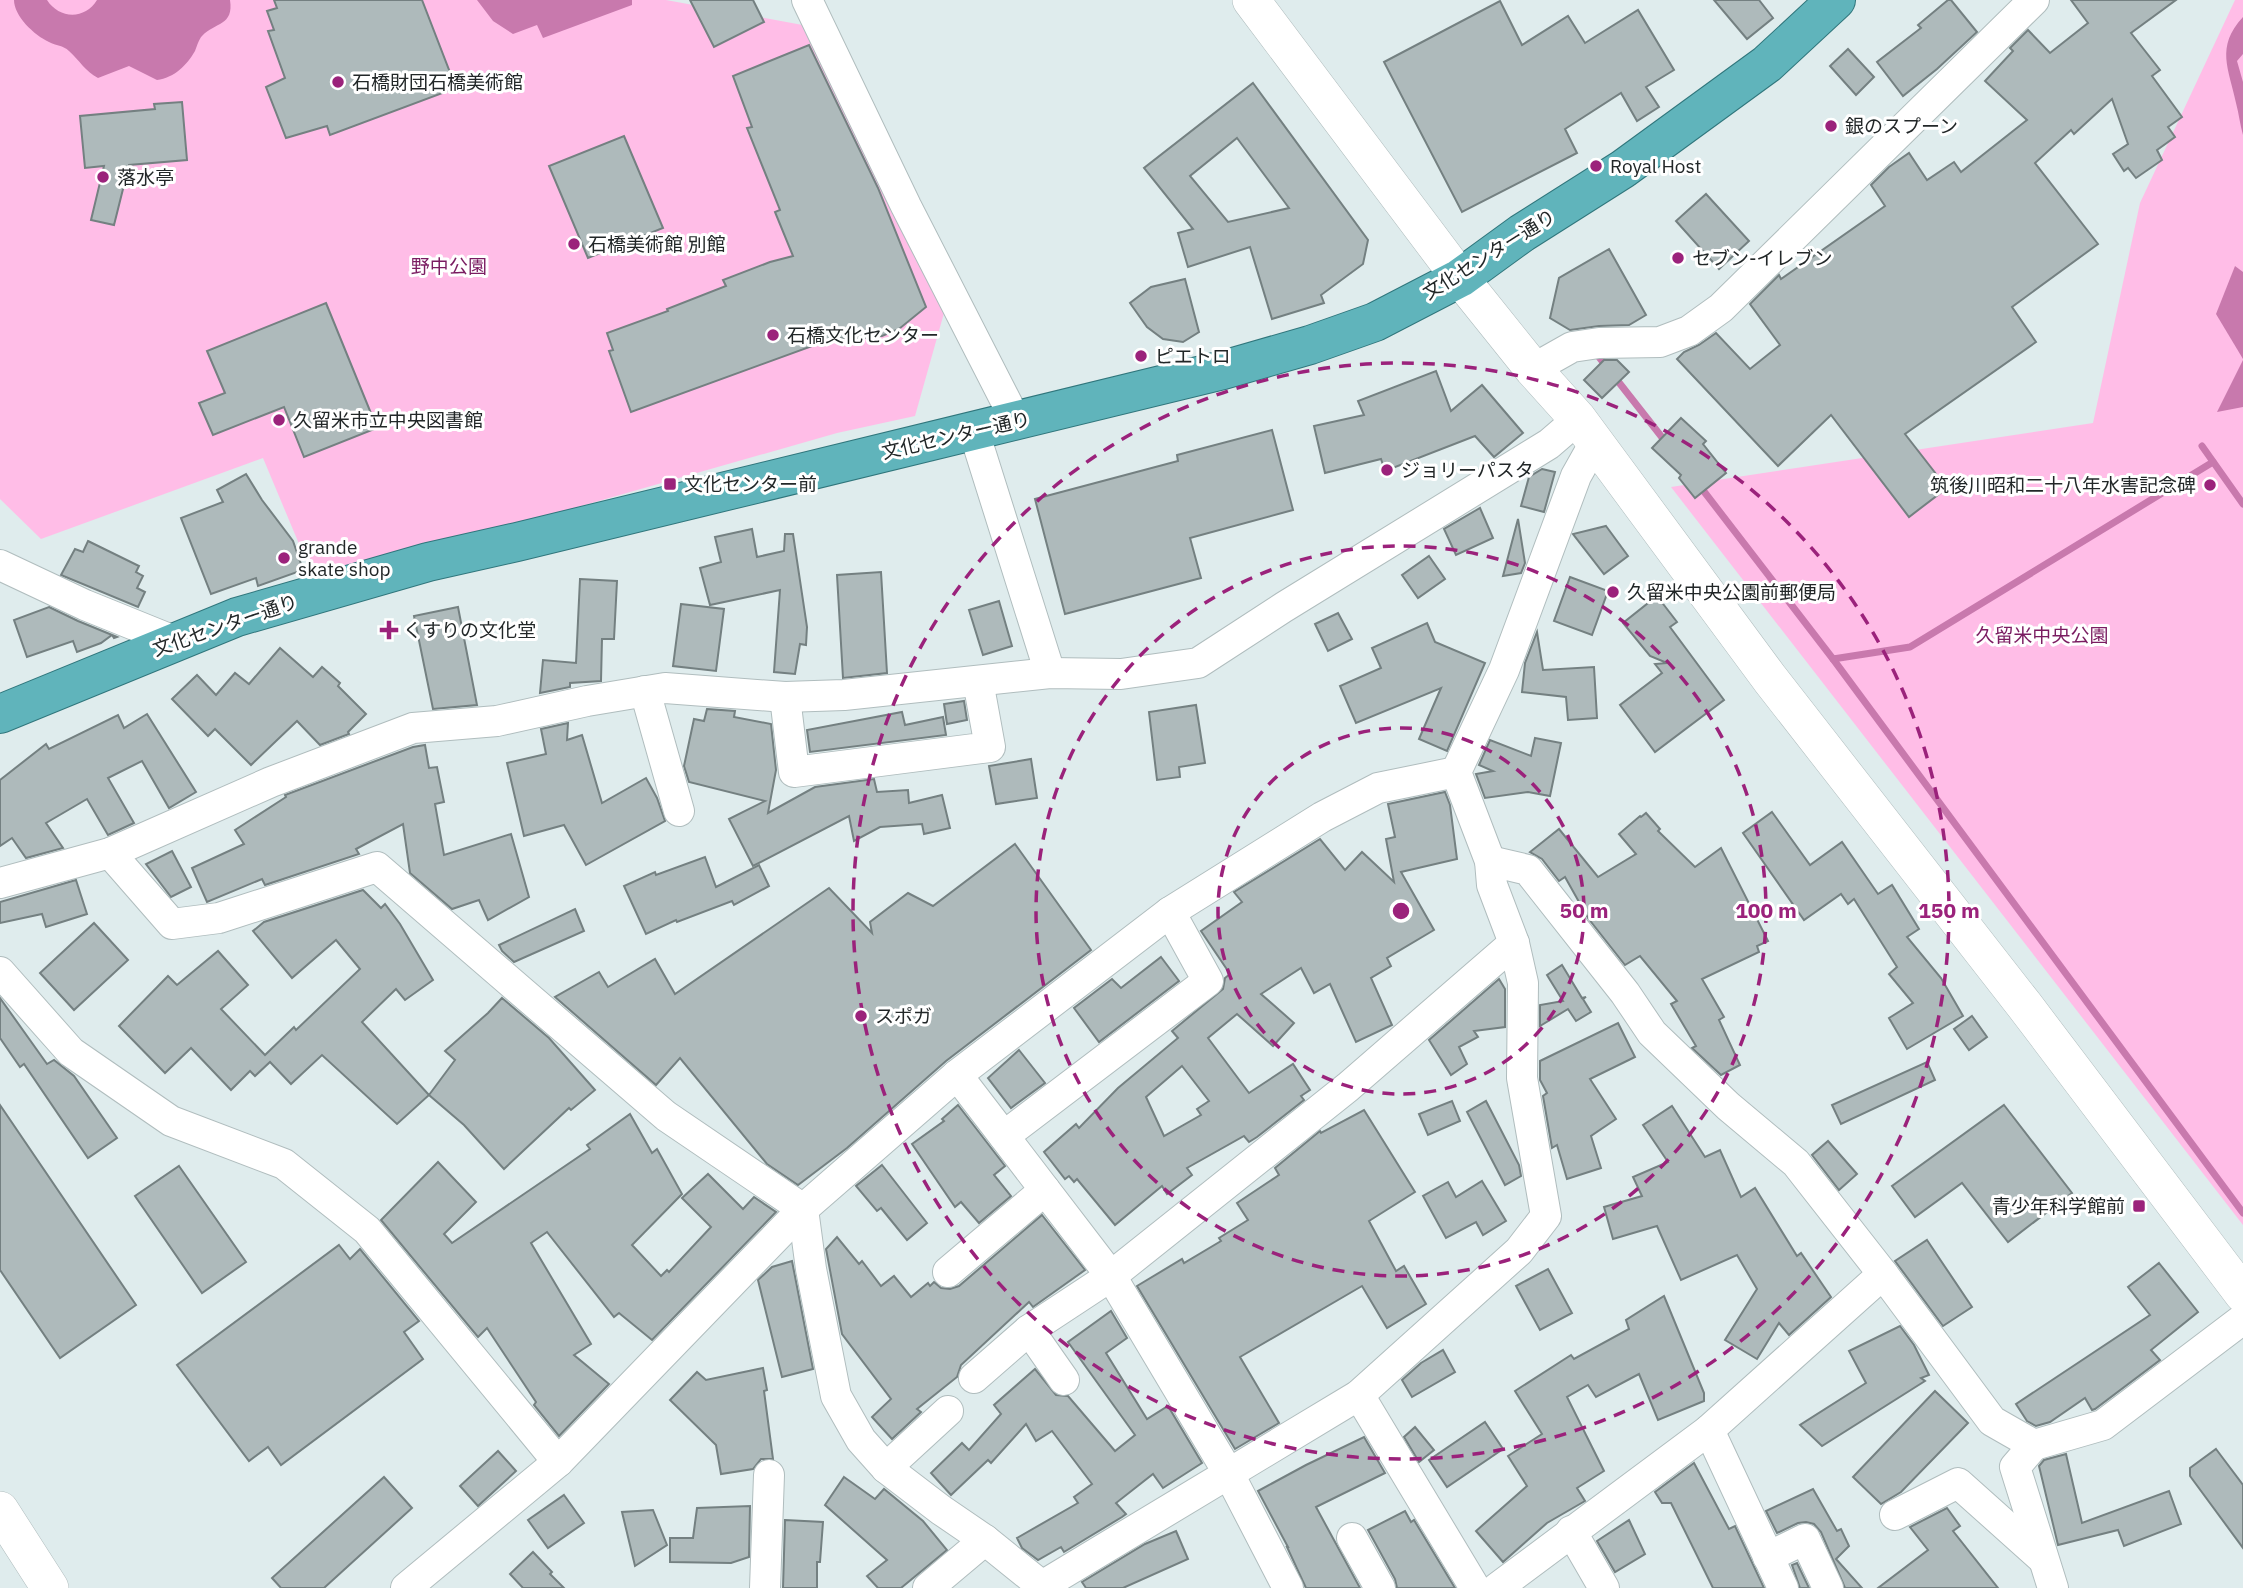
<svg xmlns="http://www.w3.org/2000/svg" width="2243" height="1588" viewBox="0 0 2243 1588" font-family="'IBM Plex Sans','Noto Sans JP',sans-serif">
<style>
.green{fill:#ffbde7}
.water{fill:#c879ad}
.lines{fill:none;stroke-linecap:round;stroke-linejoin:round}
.stream{stroke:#c879ad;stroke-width:7}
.building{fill:#aebabb;stroke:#748081;stroke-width:2;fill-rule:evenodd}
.minor-casing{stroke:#b0bdbe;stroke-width:32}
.tertiary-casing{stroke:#b0bdbe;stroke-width:38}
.trunk-casing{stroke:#30767c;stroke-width:40}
.minor{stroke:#fff;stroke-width:30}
.tertiary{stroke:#fff;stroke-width:37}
.trunk{stroke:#60b4bb;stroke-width:38}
.ring{fill:none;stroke:#9b227b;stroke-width:3.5;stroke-dasharray:12 9}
.poi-dot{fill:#9b227b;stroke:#fff;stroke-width:2.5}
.labels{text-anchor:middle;stroke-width:6;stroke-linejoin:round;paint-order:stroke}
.poi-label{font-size:19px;fill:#222728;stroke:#fff;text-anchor:start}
.street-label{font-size:19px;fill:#222728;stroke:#fff}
.park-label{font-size:19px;fill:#7a1c61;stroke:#fff}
.centre{fill:#9b227b;stroke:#fff;stroke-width:3.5}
.ring-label{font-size:21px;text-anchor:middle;font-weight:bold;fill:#9b227b;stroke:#fff;stroke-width:6;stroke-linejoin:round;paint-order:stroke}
</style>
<rect width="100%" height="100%" fill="#dfeced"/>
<g class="green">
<path d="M0,0H666L808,26L944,313L915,416L837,433L315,582L263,458L41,539L0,499Z"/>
<path d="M2235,0H2243V1225L1671,487L2093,423L2140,203Z"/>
</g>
<g class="water">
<path d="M14,0H47C59,19 85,20 97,0H230C234,26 215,22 202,36C199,39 197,46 195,51C187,65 174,78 157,80L129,66L98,78C85,71 80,61 69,51C63,45 56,46 49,42C34,35 14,16 14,0Z"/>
<path d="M477,0H632V5L543,38L537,25L513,34L493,21Z"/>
<path d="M2243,17V54L2237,61L2243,82V135C2240,125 2239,114 2236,103C2229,69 2215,47 2243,17Z"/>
<path d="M2235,266L2243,272V359L2216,314Z"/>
<path d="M2243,360V407L2217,412Z"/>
</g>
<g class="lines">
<g class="stream">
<path d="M1599,357L1668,445"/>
<path d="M2202,446L2243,504"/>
<path d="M1699,485L1833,659L2243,1213"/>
<path d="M1833,659L1910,647L2213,462"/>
</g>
</g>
<g class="building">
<path d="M274,0H422L456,88L330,135L327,126L286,138L266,87L285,78L268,31L274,30L267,11L277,8Z"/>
<path d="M690,0H753L764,22L714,47Z"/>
<path d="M1714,0H1759L1773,18L1747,39Z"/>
<path d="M1948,0H1951L1977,32L1937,69L1903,96L1877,62L1921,28L1918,25Z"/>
<path d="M2071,0H2176L2131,33L2160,70L2152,76L2182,117L2168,127L2175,137L2157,150L2162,160L2136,178L2128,168L2124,171L2113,154L2128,144L2112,99L2074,134L2071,130L2035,163L2098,244L2012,307L2036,342L1905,434L1947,488L1909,517L1831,415L1778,466L1677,359L1684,352L1699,345L1716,333L1750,369L1780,345L1750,304L1779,275L1781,279L1885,206L1871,185L1889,167L1909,153L1927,180L1954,162L1961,172L2027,120L1985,81L2013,51L2010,48L2028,30L2050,53L2088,23Z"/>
<path d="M1500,1L1522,45L1568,16L1585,43L1638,10L1674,70L1646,87L1659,107L1637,121L1621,93L1565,129L1577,153L1462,212L1384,62Z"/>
<path d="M809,45L878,188L926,307L899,329L882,336L856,339L834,338L631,412L609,351L613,350L607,333L668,311L667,309L726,286L723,280L770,262L793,256L775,212L780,210L747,128L752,127L733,76Z"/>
<path d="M1848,49L1874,77L1856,95L1830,66Z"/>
<path d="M1253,83L1368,240L1363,264L1321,295L1324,303L1272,319L1250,247L1188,267L1178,233L1193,229L1144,168ZM1237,138L1289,208L1228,222L1190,176Z"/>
<path d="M182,102L187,160L129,165L114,225L91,220L104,166L85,168L80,116L155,109L154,104Z"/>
<path d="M624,136L663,228L588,258L549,166Z"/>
<path d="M1706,194L1749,241L1719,269L1676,221Z"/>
<path d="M1609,249L1646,315L1629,325L1599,326L1570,330L1550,318L1559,278Z"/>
<path d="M1185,279L1199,332L1183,342L1163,339L1147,327L1130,303L1151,287Z"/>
<path d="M326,303L377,428L304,457L284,407L213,435L199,403L225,393L207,351Z"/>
<path d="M1604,360H1617L1629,372L1602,398L1584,380Z"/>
<path d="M1436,371L1451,411L1482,385L1523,433L1494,457L1475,436L1385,471L1381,459L1325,473L1314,426L1364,415L1358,401Z"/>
<path d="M1681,418L1706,441L1703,444L1726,473L1695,498L1679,478L1681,475L1652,448Z"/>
<path d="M1272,430L1293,510L1190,538L1201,578L1065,614L1035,499L1178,461L1177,455Z"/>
<path d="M1542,469L1555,472L1544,512L1521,506L1529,477Z"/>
<path d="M246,474L262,500L293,541L303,570L258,586L256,578L211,594L181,518L223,502L217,490Z"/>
<path d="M1480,508L1493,538L1456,555L1444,529Z"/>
<path d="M1518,519L1525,563L1521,573L1503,576Z"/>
<path d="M1606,526L1628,556L1604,574L1573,534Z"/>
<path d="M752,529L757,557L784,551L785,534H793L807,627L806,645L800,644L795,674L774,672L780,590L710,605L700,568L721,562L715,537Z"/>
<path d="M88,541L139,566L136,572L143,576L137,588L145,592L138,607L61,575L75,549L83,552Z"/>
<path d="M1429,556L1445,579L1418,598L1402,575Z"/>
<path d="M881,572L887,673L843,678L837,575Z"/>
<path d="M1570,577L1608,591L1592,635L1554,621Z"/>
<path d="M580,579L617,581L614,639H602L601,681L570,683V687L540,693L543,660L576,663Z"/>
<path d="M1657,596L1677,622L1670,627L1724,700L1655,752L1620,705L1662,673L1655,664L1667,663L1650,656L1623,623Z"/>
<path d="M999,601L1012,646L983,655L969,610Z"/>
<path d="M681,604L724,609L716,671L673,666Z"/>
<path d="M49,607L78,621L117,637L114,638L112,635L101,643L77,652L73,641L27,657L14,620Z"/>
<path d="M458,607L477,705L433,709L414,616Z"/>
<path d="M1338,613L1352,639L1328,651L1315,624Z"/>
<path d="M1427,623L1435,642L1485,663L1447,751L1419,739L1441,688L1356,723L1340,686L1381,668L1372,648Z"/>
<path d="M1537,632L1543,670L1594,667L1597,718L1568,720L1566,697L1522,692L1525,663Z"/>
<path d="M280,648L313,677L322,667L340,683L338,686L366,714L348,732L349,734L320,745L297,721L251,765L215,729L208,736L172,699L197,675L216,695L235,673L249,684Z"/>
<path d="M964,701L967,720L947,724L944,704Z"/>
<path d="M1196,705L1205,763L1179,767L1180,777L1157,780L1149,712Z"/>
<path d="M707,709L735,711L734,717L771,724L776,770L768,813L815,787L874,779L877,792L908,790L909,803L942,795L950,828L924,834L922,824L880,827L854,841L849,816L753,866L729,819L765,801L689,782L684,766L694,719L704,721Z"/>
<path d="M902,712L905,725L943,717L946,735L810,752L807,730Z"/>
<path d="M147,714L196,792L169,808L142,761L108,778L134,823L108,835L87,799L46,823L63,848L26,858L12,838L0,846V780L46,744L49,749L118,715L124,728Z"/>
<path d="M568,723L567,740L582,735L602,803L646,778L657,798L665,821L586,865L564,825L524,836L507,763L546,754L541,729Z"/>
<path d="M1535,738L1561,743L1550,796L1528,792L1485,798L1476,774L1493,771L1479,765L1490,740L1531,756Z"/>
<path d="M425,745L429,768L437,767L444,802L435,804L444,855L511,834L529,897L488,920L479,900L452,909L410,873L403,824L356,849L359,854L265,885L262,879L207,902L192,868L244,844L235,830L286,797L285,795L413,747Z"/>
<path d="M1031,759L1037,798L996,804L989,766Z"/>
<path d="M1445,792L1450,805L1457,859L1401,872L1434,930L1387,958L1391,966L1371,978L1392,1025L1356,1042L1330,984L1314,993L1301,968L1261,994L1294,1023L1273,1046L1237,1014L1208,1038L1249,1093L1293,1064L1310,1090L1301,1096L1304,1100L1257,1137L1249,1142L1244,1136L1187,1168L1192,1175L1167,1194L1162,1186L1115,1225L1077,1179L1074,1182L1069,1176L1065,1179L1044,1152L1076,1124L1079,1128L1118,1088L1178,1038L1172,1031L1223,989L1225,978L1230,974L1201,931L1242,902L1234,892L1320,839L1345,870L1362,852L1394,882L1386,839L1395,837L1388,804ZM1182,1066L1209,1101L1197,1109L1201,1115L1164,1136L1146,1097Z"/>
<path d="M1772,812L1810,865L1842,842L1878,894L1892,885L1919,929L1907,937L1941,978L1963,1016L1907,1049L1889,1018L1913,1003L1889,974L1897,967L1854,899L1848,904L1841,894L1804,920L1743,833Z"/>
<path d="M1646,813L1660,829L1658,831L1695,867L1721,848L1768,941L1757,946L1759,952L1702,979L1724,1017L1719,1020L1740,1065L1721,1075L1692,1048L1696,1046L1671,1004L1677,1001L1640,956L1625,965L1588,918L1565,877L1559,881L1542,859L1530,852L1559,829L1598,877L1636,854L1619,834L1640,816L1641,817Z"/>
<path d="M1015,844L1091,950L946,1061L847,1148L798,1185L767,1164L680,1058L656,1085L555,997L599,972L608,987L655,959L675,994L829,888L872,933L870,922L908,893L933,906Z"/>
<path d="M172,851L191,887L171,897L146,864Z"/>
<path d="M705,857L716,887L759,865L769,886L734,905L732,901L677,922L676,920L646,934L624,886L655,872L656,875Z"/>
<path d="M76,880L87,914L46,927L42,914L0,923V902Z"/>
<path d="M363,890L381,908L385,904L400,924L433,980L405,1000L396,989L362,1022L429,1095L397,1124L322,1055L291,1084L270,1062L255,1076L250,1071L231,1090L191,1048L165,1073L119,1026L168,976L177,985L218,951L248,985L221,1009L265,1055L294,1027L296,1030L360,969L336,940L292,978L253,931L264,922Z"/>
<path d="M575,909L584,931L514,962L502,951L499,945Z"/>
<path d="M94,923L128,960L74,1010L40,973Z"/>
<path d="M1161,957L1179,981L1099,1042L1074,1008L1112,979L1121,988Z"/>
<path d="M1562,965L1582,998L1586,997L1583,999L1591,1012L1576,1021L1568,1009L1540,1026V1005L1563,1001L1547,975Z"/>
<path d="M1499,979L1505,989V1027L1474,1031L1478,1037L1459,1047L1467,1064L1451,1075L1429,1040Z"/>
<path d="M0,998L47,1064L54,1060L74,1076L117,1138L88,1158L24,1064L20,1067L0,1038Z"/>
<path d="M502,998L549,1038L595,1090L571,1110L569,1108L504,1169L464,1125L429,1095L455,1060L445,1051L488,1013Z"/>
<path d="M1972,1016L1987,1037L1969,1050L1954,1029Z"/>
<path d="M1618,1023L1635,1057L1590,1079L1616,1119L1591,1136L1601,1168L1567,1179L1557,1145L1552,1148L1543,1096L1547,1093L1540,1080V1061Z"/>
<path d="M1019,1050L1045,1083L1011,1108L988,1078Z"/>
<path d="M1927,1062L1935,1080L1841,1124L1832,1105Z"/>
<path d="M1452,1101L1460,1121L1428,1135L1419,1114Z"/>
<path d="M1486,1101L1519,1165L1521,1176L1505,1185L1467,1112Z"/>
<path d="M0,1105L136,1305L60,1358L0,1270Z"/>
<path d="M958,1105L1005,1166L994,1175L1011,1196L979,1223L961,1202L955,1207L912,1144L944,1121L942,1119Z"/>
<path d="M2004,1105L2072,1193L2008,1242L1962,1183L1915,1217L1892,1186Z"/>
<path d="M1672,1106L1705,1157L1720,1150L1741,1197L1755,1188L1797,1256L1801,1253L1831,1297L1789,1335L1779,1323L1757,1359L1725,1340L1757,1289L1737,1255L1681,1280L1657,1226L1613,1239L1604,1207L1642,1196L1633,1177L1668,1162L1643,1125Z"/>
<path d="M1364,1110L1415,1192L1369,1221L1396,1271L1404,1266L1426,1304L1387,1328L1362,1286L1240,1357L1279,1423L1235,1449L1137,1286L1182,1259L1184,1263L1221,1241L1219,1238L1248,1220L1237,1203L1279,1175L1275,1168L1320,1131L1321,1133Z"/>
<path d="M630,1114L652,1153L657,1149L682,1194L632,1245L661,1276L667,1270L669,1272L711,1227L682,1198L708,1174L743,1209L754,1197L776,1212L652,1340L619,1313L614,1317L547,1232L531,1243L591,1344L574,1355L609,1384L559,1436L534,1405L536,1402L487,1328L478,1337L381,1220L438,1162L476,1202L444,1234L452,1243L590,1149L587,1145Z"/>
<path d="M1828,1141L1857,1174L1839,1190L1812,1155Z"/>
<path d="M882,1165L927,1223L907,1240L881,1208L877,1211L856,1186Z"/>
<path d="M179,1166L246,1262L202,1293L135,1196Z"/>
<path d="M1482,1181L1506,1221L1483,1235L1476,1222L1446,1238L1423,1196L1448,1182L1456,1197Z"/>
<path d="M1042,1215L1085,1270L1033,1307L1029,1302L961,1365L957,1377L917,1409L921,1412L892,1439L872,1417L891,1399L842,1334L826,1249L837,1237L859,1264L862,1261L881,1286L894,1276L911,1297L928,1283L930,1286L934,1282L941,1288L950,1289L959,1286Z"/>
<path d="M1927,1240L1972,1307L1943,1326L1895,1261Z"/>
<path d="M339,1245L350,1259L360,1249L419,1321L404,1332L423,1359L281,1465L268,1447L249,1461L177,1365Z"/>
<path d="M792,1261L813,1369L782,1377L758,1280L772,1267Z"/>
<path d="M2159,1263L2198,1312L2151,1350L2160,1360L2095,1409L2092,1410L2085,1398L2050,1422L2036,1426L2027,1421L2016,1404L2150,1315L2128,1287Z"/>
<path d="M1548,1269L1572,1313L1540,1330L1516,1286Z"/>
<path d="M1664,1296L1704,1393V1401L1658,1420L1639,1374L1596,1397L1588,1385L1567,1397L1604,1471L1577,1488L1585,1501L1547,1523L1503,1562L1476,1531L1527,1486L1508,1456L1542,1434L1515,1391L1571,1355L1574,1359L1629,1329L1626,1320Z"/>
<path d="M1111,1311L1127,1338L1106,1353L1147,1419L1168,1406L1202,1463L1163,1488L1153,1474L1116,1503L1126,1514L1122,1517L1064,1552L1061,1547L1038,1560L1022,1548L1017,1538L1078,1503L1074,1497L1092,1484L1052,1431L1036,1441L1026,1424L991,1463L988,1460L951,1495L931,1473L962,1443L969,1450L1001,1414L994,1405L1035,1369L1056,1395L1068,1396L1115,1451L1135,1435L1068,1342Z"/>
<path d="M1900,1326L1914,1345L1929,1375L1921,1378L1925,1381L1822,1446L1800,1425L1866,1383L1849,1351Z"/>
<path d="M1443,1350L1455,1372L1412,1397L1402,1380L1421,1363Z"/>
<path d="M763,1368L767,1390L764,1391L773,1459H761L753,1469L721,1474L716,1445L670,1400L697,1372L706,1380Z"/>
<path d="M1935,1391L1968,1423L1901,1492L1881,1504L1853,1477Z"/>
<path d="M1485,1422L1503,1449L1447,1487L1429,1460Z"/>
<path d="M1415,1427L1434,1450L1419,1462L1404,1437Z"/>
<path d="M1364,1437L1385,1473L1316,1507L1360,1588H1306L1287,1547H1288L1258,1491L1306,1465Z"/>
<path d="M2216,1449L2243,1485V1548L2190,1476V1468Z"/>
<path d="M498,1451L516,1471L478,1506L460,1486Z"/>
<path d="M2066,1454L2082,1523L2169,1491L2181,1524L2124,1546L2118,1530L2058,1545L2039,1466L2044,1460Z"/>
<path d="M1694,1463L1729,1529L1735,1526L1764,1588H1713L1671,1503H1662L1655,1492Z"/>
<path d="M384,1477L412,1508L324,1588H281L272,1578Z"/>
<path d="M844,1477L875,1499L884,1489L923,1521L947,1550L901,1588H878L867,1576L887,1560L825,1505Z"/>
<path d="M1813,1489L1837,1531L1841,1529L1849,1546L1836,1559L1862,1588H1845L1821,1532L1814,1524L1806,1522L1798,1523L1777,1533L1766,1511Z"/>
<path d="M564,1495L584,1523L548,1548L528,1520Z"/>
<path d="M750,1506L749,1557L731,1563L670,1562V1538H693L697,1508Z"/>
<path d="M1947,1508L1960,1526L1953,1531L1998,1588H1878L1928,1550L1910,1527Z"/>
<path d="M653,1510L667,1545L635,1566L622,1512Z"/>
<path d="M1405,1511L1411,1522L1414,1520L1455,1588H1397L1395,1579L1368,1530Z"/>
<path d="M785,1520L823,1522L820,1562H817V1588H783Z"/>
<path d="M1629,1520L1645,1554L1615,1572L1597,1541Z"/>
<path d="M1176,1531L1188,1559L1123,1588H1086L1082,1582L1145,1544Z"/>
<path d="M533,1552L552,1572L550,1574L564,1588H523L510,1574Z"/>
<path d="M1797,1563L1809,1588H1800L1792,1565Z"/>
</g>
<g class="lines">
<g class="minor-casing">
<g id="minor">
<path d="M807,0L906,206L1016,421"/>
<path d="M1533,369L1572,347L1599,343L1660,342L1689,331L1721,308L2034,0"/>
<path d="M974,432L1050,673"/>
<path d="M0,565L85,605L174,641"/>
<path d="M645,691L679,811"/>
<path d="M785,697L794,772L990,747L978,681"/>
<path d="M110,853L172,924L219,918L377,867L666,1116L803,1209L811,1269L836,1396L861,1440L886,1468L941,1510L985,1540L1042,1586"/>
<path d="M1490,861L1528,870L1625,993L1652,1033L1728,1106L1796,1163L1883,1274L1992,1421L2034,1445L2015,1467L2053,1588"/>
<path d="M0,883L110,853L271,782L413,728L497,721L587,701L665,688L785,697L844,695L1050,673L1121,674L1198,663L1284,607L1549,444L1578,419"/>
<path d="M0,972L71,1052L171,1121L284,1164L367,1230L558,1462"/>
<path d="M957,1075L1111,1276L1229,1474L1288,1588"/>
<path d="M1004,1136L1208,981L1170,912"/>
<path d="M948,1272L1045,1190"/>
<path d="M1029,1330L1064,1380"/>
<path d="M974,1378L1029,1330L1111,1276L1348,1087L1514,943"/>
<path d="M1359,1395L1475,1588"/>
<path d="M1709,1430L1783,1588"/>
<path d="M2034,1445L2103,1425L2243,1319"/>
<path d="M886,1468L948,1411"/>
<path d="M1895,1515L1958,1483L2043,1559"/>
<path d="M1571,1531L1604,1588"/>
<path d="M1352,1538L1380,1588"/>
<path d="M1768,1557L1805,1539L1828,1588"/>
<path d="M1042,1586L1359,1395L1519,1251L1546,1216L1522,1078L1523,983L1514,943L1492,885L1490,861L1456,772L1504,670L1576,476L1594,444"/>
<path d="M406,1588L558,1462L803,1209L957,1075L1170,912L1322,817L1378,788L1456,772"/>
<path d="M765,1588L769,1475"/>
<path d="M928,1588L985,1540"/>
<path d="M1497,1588L1709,1430L1883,1274"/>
</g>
</g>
<g class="tertiary-casing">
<g id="tertiary">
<path d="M1251,0L1460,278L1533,369L1578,419L1770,679L2025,1006L2243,1294"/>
<path d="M0,1510L50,1588"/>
</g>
</g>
<g class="trunk-casing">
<path id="trunk" d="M0,714L237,617L428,562L517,542L1223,370L1310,345L1375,322L1460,278L1522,233L1623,169L1767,64L1836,0"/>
</g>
<use href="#minor" class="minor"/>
<use href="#tertiary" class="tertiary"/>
<use href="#trunk" class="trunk"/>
</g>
<g class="ring">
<circle cx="1401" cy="911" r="183"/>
<circle cx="1401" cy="911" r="365"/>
<circle cx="1401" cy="911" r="548"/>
</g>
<g class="poi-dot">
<circle cx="338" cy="82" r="7"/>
<circle cx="1831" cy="126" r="7"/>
<circle cx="1596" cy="166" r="7"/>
<circle cx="103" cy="177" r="7"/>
<circle cx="574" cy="244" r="7"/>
<circle cx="1678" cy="258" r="7"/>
<circle cx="773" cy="335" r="7"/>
<circle cx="1141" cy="356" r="7"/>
<circle cx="279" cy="420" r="7"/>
<circle cx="1387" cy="470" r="7"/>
<rect x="663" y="477" width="14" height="14" rx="3.5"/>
<circle cx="2210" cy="485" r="7"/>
<circle cx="284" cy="558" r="7"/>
<circle cx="1613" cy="592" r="7"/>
<path d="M385.5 619.5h7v7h7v7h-7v7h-7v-7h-7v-7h7z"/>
<circle cx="861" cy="1016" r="7"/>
<rect x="2132" y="1199" width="14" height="14" rx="3.5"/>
</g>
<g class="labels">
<g class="poi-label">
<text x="352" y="89">石橋財団石橋美術館</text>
<text x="1845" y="133">銀のスプーン</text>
<text x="1610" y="173">Royal Host</text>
<text x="117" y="184">落水亭</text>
<text x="588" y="251">石橋美術館 別館</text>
<text x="1692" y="265">セブン-イレブン</text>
<text x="787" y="342">石橋文化センター</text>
<text x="1155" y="363">ピエトロ</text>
<text x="293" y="427">久留米市立中央図書館</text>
<text x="1401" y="477">ジョリーパスタ</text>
<text x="684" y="491">文化センター前</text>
<text x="2196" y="492" text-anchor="end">筑後川昭和二十八年水害記念碑</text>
<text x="298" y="554">grande<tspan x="298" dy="22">skate shop</tspan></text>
<text x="1627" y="599">久留米中央公園前郵便局</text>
<text x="403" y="637">くすりの文化堂</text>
<text x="875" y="1023">スポガ</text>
<text x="2125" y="1213" text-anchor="end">青少年科学館前</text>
</g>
<g class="street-label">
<text transform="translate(1489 254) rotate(-32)" y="7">文化センター通り</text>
<text transform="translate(956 435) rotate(-13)" y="7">文化センター通り</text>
<text transform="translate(225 625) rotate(-19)" y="7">文化センター通り</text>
</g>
<g class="park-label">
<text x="449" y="273">野中公園</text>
<text x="2042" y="642">久留米中央公園</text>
</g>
</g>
<circle cx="1401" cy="911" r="10" class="centre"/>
<g class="ring-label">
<text x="1584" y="918">50 m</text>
<text x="1766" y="918">100 m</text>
<text x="1949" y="918">150 m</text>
</g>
</svg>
